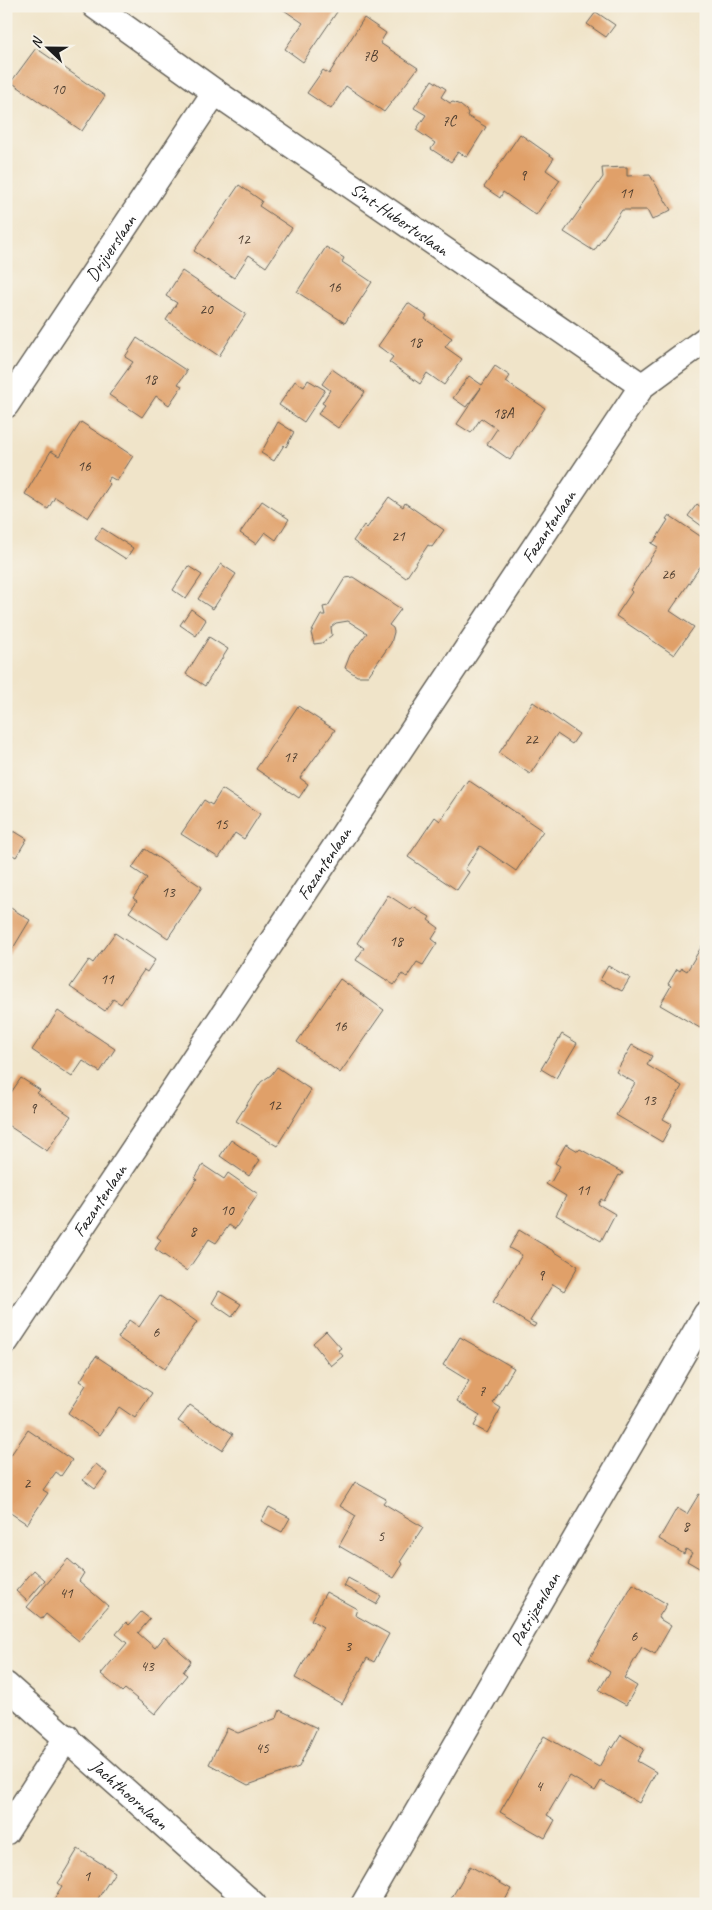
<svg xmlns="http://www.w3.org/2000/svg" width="712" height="1910" viewBox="0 0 712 1910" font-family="Caveat,sans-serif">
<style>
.building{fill:#e0a069}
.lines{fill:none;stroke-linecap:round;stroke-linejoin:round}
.minor-casing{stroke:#666259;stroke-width:28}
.minor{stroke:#fff;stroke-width:25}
.labels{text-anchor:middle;stroke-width:4;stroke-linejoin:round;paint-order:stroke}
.number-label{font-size:15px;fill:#4d3d2f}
.street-label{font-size:18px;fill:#1c1c1c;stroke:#f7f3e8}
</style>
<rect width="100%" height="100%" fill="#f7f3e8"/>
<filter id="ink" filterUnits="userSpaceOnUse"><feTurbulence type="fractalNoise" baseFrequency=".02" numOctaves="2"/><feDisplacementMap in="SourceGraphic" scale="10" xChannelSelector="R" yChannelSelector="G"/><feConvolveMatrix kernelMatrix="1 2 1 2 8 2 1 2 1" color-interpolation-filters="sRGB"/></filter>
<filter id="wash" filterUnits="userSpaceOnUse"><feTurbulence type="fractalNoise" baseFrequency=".0096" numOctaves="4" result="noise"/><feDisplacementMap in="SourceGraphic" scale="20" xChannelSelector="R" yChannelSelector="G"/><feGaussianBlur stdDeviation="1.12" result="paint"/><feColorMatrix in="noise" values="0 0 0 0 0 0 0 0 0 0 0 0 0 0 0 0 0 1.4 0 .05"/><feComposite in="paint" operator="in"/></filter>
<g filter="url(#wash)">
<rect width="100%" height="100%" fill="#f0e4c9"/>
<g id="blocks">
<g class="building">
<path d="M278,6H341L303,62L285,49L303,23Z"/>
<path d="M596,12L615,25L606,37L587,24Z"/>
<path d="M364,18L386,33L380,43L418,68L384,112L346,86L331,109L307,93L323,70L329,74Z"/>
<path d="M36,48L105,96L82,131L11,82Z"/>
<path d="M432,80L446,89L441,97L450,103L453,102L460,105L466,110L468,113L467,116L486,127L467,157L458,152L451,162L431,149L435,143L416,130L426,115L414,108Z"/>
<path d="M520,134L554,158L546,170L560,180L536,215L503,192L500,198L484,187Z"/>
<path d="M627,167V176L650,175L671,210L652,220L647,210H622L594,251L564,232L603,177L602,168Z"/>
<path d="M239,185L262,201L259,206L292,228L266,267L249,255L234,278L194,251Z"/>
<path d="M326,247L344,258L342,262L372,282L345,323L297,292Z"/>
<path d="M182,271L246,314L219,356L166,320L177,303L166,296Z"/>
<path d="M408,303L427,316L425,319L452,338L445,347L462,359L444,385L427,373L420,384L389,362L393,357L378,346Z"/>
<path d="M137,338L187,371L178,384L182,386L169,405L156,396L142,417L109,395L133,362L125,357Z"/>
<path d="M495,366L510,376L506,382L545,408L510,460L487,444L497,429L481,418L471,433L457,424L481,388L466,407L453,398L469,376L482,385Z"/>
<path d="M332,369L365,392L338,428L318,414L325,405L322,403L330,390L322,384Z"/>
<path d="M308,380L325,390L304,422L279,405L295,381L304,387Z"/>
<path d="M81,422L133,456L117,481L110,477L107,481L110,484L88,518L55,497L48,509L25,494L51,451L59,456Z"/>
<path d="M278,422L294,432L286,447L284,445L274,461L261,453Z"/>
<path d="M389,497L403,507L405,503L444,530L432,547L428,545L406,578L353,541L364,525L367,528Z"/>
<path d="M262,501L289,519L276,540L265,532L256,544L240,533Z"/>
<path d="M697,504L706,511V529L688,516Z"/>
<path d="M669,515L706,540V558L670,611L694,627L674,655L616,616L632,592L630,590L658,547L651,543L654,542L668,520L666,519Z"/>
<path d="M102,528L133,548L126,559L95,539Z"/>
<path d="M221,564L236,574L213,609L198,599Z"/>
<path d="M188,566L202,575L186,599L173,590Z"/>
<path d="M353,577L401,609L389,625L393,628L394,632L391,643L368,676H357L345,668L350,655L367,633L348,621L336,623L331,627L332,635L322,643L314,644L311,633L321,615H325L323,607L328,606L345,578Z"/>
<path d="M191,609L206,620L196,636L180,625Z"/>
<path d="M209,637L228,649L205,686L186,674Z"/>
<path d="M533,702L579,734L572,744L557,734L530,774L499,753Z"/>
<path d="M298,706L335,730L300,778L308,784L299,798L256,769Z"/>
<path d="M468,780L543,831L516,871L480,846L465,869L469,872L457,890L408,857L435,817L440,821Z"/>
<path d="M222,789L260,814L244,839L235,833L219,858L181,834L204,800L212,805Z"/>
<path d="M14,831L27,839L16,857L6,851V844Z"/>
<path d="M145,849L202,887L168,938L129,912L137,901L133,898L147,878L132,868Z"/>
<path d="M388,895L411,910L413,907L430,917L428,920L439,928L432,939L437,943L423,965L417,962L407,977L402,974L394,985L356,960L364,948L357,943Z"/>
<path d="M6,905L30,920L9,955L6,953Z"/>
<path d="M115,933L155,960L147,972L144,970L121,1004L113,999L105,1011L70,987L89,960L93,963Z"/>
<path d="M706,939V1018L700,1028L660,1005L671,986L668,984L677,969L680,971L682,968L687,971Z"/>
<path d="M608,966L630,978L622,991L600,980Z"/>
<path d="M340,979L384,1010L340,1073L297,1042Z"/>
<path d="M58,1011L115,1049L100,1072L83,1061L72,1077L32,1050Z"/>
<path d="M562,1034L577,1043L556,1078L541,1069Z"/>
<path d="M632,1045L652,1056L647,1065L682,1086L663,1119L672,1124L662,1142L616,1115L635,1083L616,1072Z"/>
<path d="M277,1067L311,1090L277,1146L236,1121L261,1082L271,1075Z"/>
<path d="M21,1078L40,1090L37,1093L71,1116L47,1151L6,1124V1100Z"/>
<path d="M231,1140L260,1160L249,1176L220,1156Z"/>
<path d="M566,1144L578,1151L580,1149L623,1173L621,1176L619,1175L604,1201L601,1199L598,1204L615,1214L601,1241L556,1215L566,1196L546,1184L548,1181L551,1182L560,1166L555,1163Z"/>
<path d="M203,1165L224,1179L228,1173L258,1194L235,1229L229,1225L216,1243L209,1239L187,1271L155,1249L161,1240L157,1237L197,1179L195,1178Z"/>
<path d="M519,1230L578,1266L564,1291L553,1284L530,1321L536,1324L534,1327L493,1302L522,1255L509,1248Z"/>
<path d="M219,1291L241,1304L232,1317L212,1303Z"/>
<path d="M160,1296L197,1322L165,1369L118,1338L129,1320L139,1327Z"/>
<path d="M326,1331L341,1348L338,1350L343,1356L331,1366L313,1343Z"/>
<path d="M460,1337L514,1368L493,1403L501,1408L487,1433L474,1426L480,1415L457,1401L469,1381L443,1365Z"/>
<path d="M96,1356L152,1393L135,1418L119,1407L100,1435L68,1413L86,1385L80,1381Z"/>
<path d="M190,1405L233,1434L222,1450L178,1421Z"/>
<path d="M28,1430L72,1460L61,1476L56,1472L43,1490L48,1493L27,1524L6,1510V1462Z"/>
<path d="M96,1464L107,1473L95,1489L83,1480Z"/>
<path d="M355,1482L386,1499L383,1503L423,1527L400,1562L403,1564L394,1578L339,1546L356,1516L340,1506Z"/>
<path d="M699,1494L706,1498V1572L687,1561L692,1553L686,1549L684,1554L659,1539L677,1508L687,1514Z"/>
<path d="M269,1507L290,1518L282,1532L261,1521Z"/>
<path d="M68,1559L84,1573L79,1581L108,1606L79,1641L46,1614L42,1619L27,1607Z"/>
<path d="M34,1570L45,1580L27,1601L16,1591Z"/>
<path d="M348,1578L381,1596L376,1604L344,1586Z"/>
<path d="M633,1584L667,1604L658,1618L671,1626L655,1654L642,1647L624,1678L637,1686L626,1705L599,1690L610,1672L589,1659Z"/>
<path d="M326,1592L357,1609L355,1615L389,1634L374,1662L367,1658L342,1704L295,1678L323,1627L311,1620Z"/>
<path d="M141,1612L150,1619L138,1633L155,1648L164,1637L191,1661L183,1672L187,1675L155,1714L125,1689L122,1692L101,1674L127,1643L116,1634L126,1622L129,1625Z"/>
<path d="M280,1710L317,1728L299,1767L248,1785L209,1764L227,1728L238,1733L277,1718Z"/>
<path d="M621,1735L644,1749L637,1761L656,1772L639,1803L601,1781L595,1791L570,1776L547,1815L555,1820L545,1838L500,1812L544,1736L599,1767L611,1746L613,1748Z"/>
<path d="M78,1849L115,1872L97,1900L103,1904H51L62,1886L58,1883L63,1876H62Z"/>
<path d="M470,1866L511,1889L503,1904H448Z"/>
</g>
</g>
</g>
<g filter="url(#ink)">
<use href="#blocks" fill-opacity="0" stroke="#666259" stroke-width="1"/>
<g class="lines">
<g class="minor-casing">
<g id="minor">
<path id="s1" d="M95,6L215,92L642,386"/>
<path id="s2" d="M6,405L215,92"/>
<path id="s3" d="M6,1341L642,386L706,339"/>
<path id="s4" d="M6,1685L253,1904"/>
<path d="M6,1832L67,1737"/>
<path id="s5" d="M364,1904L706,1314"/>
</g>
</g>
<use href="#minor" class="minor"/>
</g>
</g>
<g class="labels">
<g class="number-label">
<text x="370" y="61">7B</text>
<text x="58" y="94">10</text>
<text x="449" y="126">7C</text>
<text x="523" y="180">9</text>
<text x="626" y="198">11</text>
<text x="243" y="244">12</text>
<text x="334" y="292">16</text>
<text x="206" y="314">20</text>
<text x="415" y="347">18</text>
<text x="150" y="384">18</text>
<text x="503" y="418">18A</text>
<text x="84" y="471">16</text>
<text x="398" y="541">21</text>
<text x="668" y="579">26</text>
<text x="531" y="744">22</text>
<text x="290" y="762">17</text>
<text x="221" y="829">15</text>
<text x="168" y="897">13</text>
<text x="396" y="946">18</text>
<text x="107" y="984">11</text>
<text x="340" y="1031">16</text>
<text x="649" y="1105">13</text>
<text x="274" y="1110">12</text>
<text x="33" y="1113">9</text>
<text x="583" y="1195">11</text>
<text x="227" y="1215">10</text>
<text x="193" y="1236">8</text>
<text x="541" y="1280">9</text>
<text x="156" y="1337">6</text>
<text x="482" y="1396">7</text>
<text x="27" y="1488">2</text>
<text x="686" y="1531">8</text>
<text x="381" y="1541">5</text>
<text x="66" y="1598">41</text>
<text x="634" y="1641">6</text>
<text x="348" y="1651">3</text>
<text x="147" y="1671">43</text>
<text x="262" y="1753">45</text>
<text x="539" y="1791">4</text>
<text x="87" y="1881">1</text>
</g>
<g class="street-label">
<text dy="6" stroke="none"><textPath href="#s1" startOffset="372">Sint-Hubertuslaan</textPath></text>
<text dy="6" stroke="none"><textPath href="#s2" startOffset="189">Drijverslaan</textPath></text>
<text dy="6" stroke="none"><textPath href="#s3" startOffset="979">Fazantenlaan</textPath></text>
<text dy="6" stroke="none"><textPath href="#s3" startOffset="574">Fazantenlaan</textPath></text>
<text dy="6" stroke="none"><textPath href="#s3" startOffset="169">Fazantenlaan</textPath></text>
<text dy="6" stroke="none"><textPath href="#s5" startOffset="341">Patrijzenlaan</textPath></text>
<text dy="6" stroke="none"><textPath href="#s4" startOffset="165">Jachthoornlaan</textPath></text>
</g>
</g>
<rect width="712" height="1910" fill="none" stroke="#f7f3e8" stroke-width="25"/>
<g transform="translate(48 48) rotate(292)" stroke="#f7f3e8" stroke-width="4" paint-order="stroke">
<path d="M0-4L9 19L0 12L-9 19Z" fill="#1c1c1c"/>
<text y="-8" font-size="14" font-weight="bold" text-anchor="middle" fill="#1c1c1c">N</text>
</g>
</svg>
